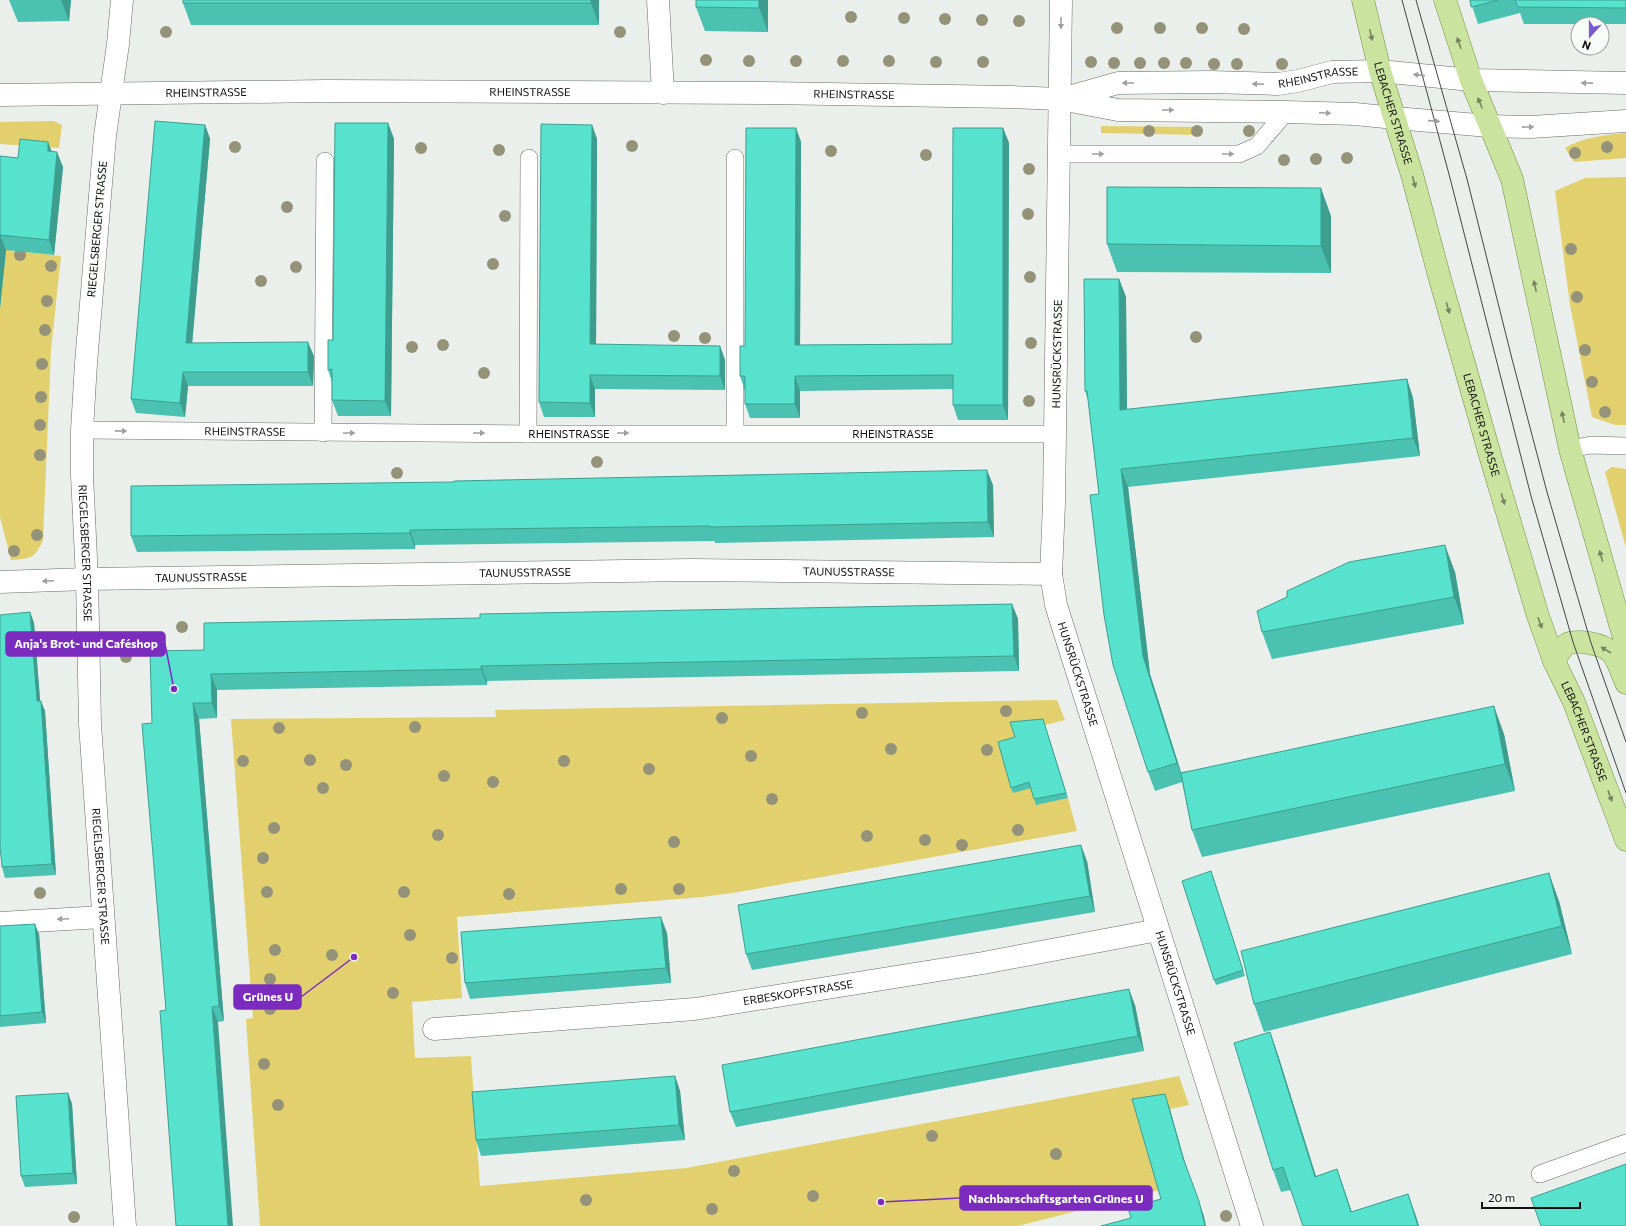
<svg xmlns="http://www.w3.org/2000/svg" width="1626" height="1226" viewBox="0 0 1626 1226" font-family="Commissioner,sans-serif">
<style>
.green{fill:#e2d06e}
.lines{fill:none;stroke-linecap:round;stroke-linejoin:round}
.service-casing{stroke:#676b68;stroke-width:18}
.minor-casing{stroke:#676b68;stroke-width:23}
.tertiary-casing{stroke:#676b68;stroke-width:23}
.primary-casing{stroke:#718d43;stroke-width:23}
.service{stroke:#fff;stroke-width:17}
.minor{stroke:#fff;stroke-width:22}
.tertiary{stroke:#fff;stroke-width:22}
.primary{stroke:#cae39f;stroke-width:22}
.tram{stroke:#444644;stroke-width:1}
.tree{fill:#94937a}
.wall{fill:#4bc2b1}
.shaded-wall{fill:#3d9e90}
.building{fill:#57e2ce;stroke:#3d9e90}
.oneway{fill:#9f9f9f}
.oneway2{fill:#76845e}
.labels{text-anchor:middle;stroke-width:3;stroke-linejoin:round;paint-order:stroke}
.street-label{font-size:11px;fill:#0f100f;stroke:#f7fcf8}
.leader{fill:none;stroke:#7b2cbf;stroke-width:1.5}
.callout-dot{fill:#7b2cbf;stroke:#f7fcf8;stroke-width:1.5}
.callout{fill:#7b2cbf;stroke:#7b2cbf;stroke-width:1.5}
.callout-label{font-size:12px;text-anchor:middle;font-weight:bold;fill:#fff}
</style>
<rect width="100%" height="100%" fill="#eaefeb"/>
<g class="green">
<path d="M54,121L62,125L59,148L0,144V122Z"/>
<path d="M1101,126L1201,127V135L1101,133Z"/>
<path d="M1626,133V158L1574,162L1565,148C1584,137 1604,135 1626,133Z"/>
<path d="M1626,177V425H1615L1592,417L1570,305L1555,191L1585,178Z"/>
<path d="M0,249L61,256L51,350L43,540C34,560 31,558 11,560L0,517V308L1,294H0Z"/>
<path d="M1612,467L1626,469V548L1605,472Z"/>
<path d="M1057,700L1065,720L1045,725L1031,788L1068,798L1077,831L739,892L703,897L457,917L462,998L412,1002L415,1058L471,1056L480,1186L686,1168L1179,1076L1189,1105L1170,1109L1160,1190L1018,1226H260L246,1019L253,1018L231,719L496,717L495,710Z"/>
</g>
<g class="lines">
<g class="service-casing">
<g id="service">
<path d="M1059,154H1239L1257,146L1286,112"/>
<path d="M735,158V433"/>
<path id="s1" d="M82,430L528,434H1055"/>
<path d="M323,433L325,161"/>
<path d="M528,434L529,158"/>
<path d="M1570,449L1591,445L1626,446"/>
<path d="M1540,1174L1626,1143"/>
</g>
</g>
<g class="minor-casing">
<g id="minor">
<path id="s2" d="M122,0L118,44L105,136L86,363L82,430V475L87,579L90,724L125,1226"/>
<path d="M658,0L663,93"/>
<path id="s3" d="M1061,0L1054,504L1051,574L1056,605L1252,1226"/>
<path id="s4" d="M0,95L326,91L767,93L1011,97L1060,99L1118,110L1286,112L1355,114L1395,118"/>
<path id="s5" d="M1065,98L1118,83L1211,82L1278,84L1298,81L1332,72L1380,71"/>
<path id="s6" d="M0,582L87,579L691,570L1051,574"/>
<path d="M0,923L102,917"/>
<path id="s7" d="M434,1029L695,1009L983,963L1158,930"/>
</g>
</g>
<g class="tertiary-casing">
<g id="tertiary">
<path d="M1380,71L1471,80L1626,83"/>
<path d="M1395,118L1489,126L1531,127L1626,121"/>
</g>
</g>
<g class="primary-casing">
<g id="primary">
<path id="s8" d="M1363,0L1380,71L1413,178L1440,279L1492,462L1538,616L1554,661L1574,702L1626,840"/>
<path d="M1445,0L1471,80L1512,179L1570,449L1626,645"/>
<path d="M1554,661C1557,656 1562,647 1567,644C1577,639 1603,644 1611,652C1618,660 1622,673 1626,683"/>
</g>
</g>
<use href="#service" class="service"/>
<use href="#minor" class="minor"/>
<use href="#tertiary" class="tertiary"/>
<use href="#primary" class="primary"/>
<g class="tram">
<path d="M1402,0L1450,178L1531,496L1573,642L1626,793"/>
<path d="M1416,0L1467,179L1512,359L1547,492L1591,643L1626,742"/>
</g>
</g>
<g class="tree">
<circle cx="851" cy="17" r="6"/>
<circle cx="904" cy="18" r="6"/>
<circle cx="945" cy="19" r="6"/>
<circle cx="982" cy="20" r="6"/>
<circle cx="1019" cy="21" r="6"/>
<circle cx="1117" cy="28" r="6"/>
<circle cx="1160" cy="28" r="6"/>
<circle cx="1202" cy="28" r="6"/>
<circle cx="1244" cy="29" r="6"/>
<circle cx="166" cy="32" r="6"/>
<circle cx="620" cy="32" r="6"/>
<circle cx="706" cy="60" r="6"/>
<circle cx="749" cy="61" r="6"/>
<circle cx="796" cy="61" r="6"/>
<circle cx="843" cy="61" r="6"/>
<circle cx="889" cy="61" r="6"/>
<circle cx="936" cy="62" r="6"/>
<circle cx="983" cy="62" r="6"/>
<circle cx="1091" cy="62" r="6"/>
<circle cx="1114" cy="63" r="6"/>
<circle cx="1140" cy="63" r="6"/>
<circle cx="1164" cy="63" r="6"/>
<circle cx="1186" cy="63" r="6"/>
<circle cx="1214" cy="64" r="6"/>
<circle cx="1237" cy="64" r="6"/>
<circle cx="1282" cy="64" r="6"/>
<circle cx="1149" cy="131" r="6"/>
<circle cx="1197" cy="131" r="6"/>
<circle cx="1249" cy="131" r="6"/>
<circle cx="632" cy="146" r="6"/>
<circle cx="235" cy="147" r="6"/>
<circle cx="1607" cy="147" r="6"/>
<circle cx="421" cy="148" r="6"/>
<circle cx="499" cy="150" r="6"/>
<circle cx="831" cy="151" r="6"/>
<circle cx="1575" cy="153" r="6"/>
<circle cx="926" cy="155" r="6"/>
<circle cx="1347" cy="158" r="6"/>
<circle cx="1316" cy="159" r="6"/>
<circle cx="1284" cy="160" r="6"/>
<circle cx="1029" cy="169" r="6"/>
<circle cx="287" cy="207" r="6"/>
<circle cx="1028" cy="214" r="6"/>
<circle cx="505" cy="216" r="6"/>
<circle cx="1571" cy="249" r="6"/>
<circle cx="20" cy="255" r="6"/>
<circle cx="493" cy="264" r="6"/>
<circle cx="51" cy="266" r="6"/>
<circle cx="296" cy="267" r="6"/>
<circle cx="1030" cy="277" r="6"/>
<circle cx="261" cy="281" r="6"/>
<circle cx="1577" cy="297" r="6"/>
<circle cx="47" cy="301" r="6"/>
<circle cx="45" cy="330" r="6"/>
<circle cx="674" cy="336" r="6"/>
<circle cx="1196" cy="337" r="6"/>
<circle cx="705" cy="338" r="6"/>
<circle cx="1031" cy="343" r="6"/>
<circle cx="443" cy="345" r="6"/>
<circle cx="412" cy="347" r="6"/>
<circle cx="1585" cy="350" r="6"/>
<circle cx="42" cy="364" r="6"/>
<circle cx="484" cy="373" r="6"/>
<circle cx="1592" cy="382" r="6"/>
<circle cx="41" cy="397" r="6"/>
<circle cx="1029" cy="401" r="6"/>
<circle cx="1605" cy="412" r="6"/>
<circle cx="40" cy="425" r="6"/>
<circle cx="40" cy="455" r="6"/>
<circle cx="597" cy="462" r="6"/>
<circle cx="397" cy="473" r="6"/>
<circle cx="37" cy="535" r="6"/>
<circle cx="14" cy="551" r="6"/>
<circle cx="182" cy="627" r="6"/>
<circle cx="126" cy="657" r="6"/>
<circle cx="1006" cy="711" r="6"/>
<circle cx="862" cy="713" r="6"/>
<circle cx="722" cy="718" r="6"/>
<circle cx="415" cy="727" r="6"/>
<circle cx="279" cy="728" r="6"/>
<circle cx="891" cy="749" r="6"/>
<circle cx="987" cy="750" r="6"/>
<circle cx="751" cy="756" r="6"/>
<circle cx="310" cy="760" r="6"/>
<circle cx="243" cy="761" r="6"/>
<circle cx="564" cy="761" r="6"/>
<circle cx="346" cy="765" r="6"/>
<circle cx="649" cy="769" r="6"/>
<circle cx="444" cy="776" r="6"/>
<circle cx="493" cy="782" r="6"/>
<circle cx="323" cy="788" r="6"/>
<circle cx="772" cy="799" r="6"/>
<circle cx="274" cy="828" r="6"/>
<circle cx="1018" cy="830" r="6"/>
<circle cx="438" cy="835" r="6"/>
<circle cx="867" cy="836" r="6"/>
<circle cx="925" cy="840" r="6"/>
<circle cx="674" cy="842" r="6"/>
<circle cx="962" cy="845" r="6"/>
<circle cx="263" cy="858" r="6"/>
<circle cx="621" cy="889" r="6"/>
<circle cx="679" cy="889" r="6"/>
<circle cx="267" cy="892" r="6"/>
<circle cx="404" cy="892" r="6"/>
<circle cx="40" cy="893" r="6"/>
<circle cx="509" cy="894" r="6"/>
<circle cx="410" cy="935" r="6"/>
<circle cx="275" cy="950" r="6"/>
<circle cx="332" cy="955" r="6"/>
<circle cx="452" cy="958" r="6"/>
<circle cx="270" cy="979" r="6"/>
<circle cx="393" cy="993" r="6"/>
<circle cx="270" cy="1009" r="6"/>
<circle cx="264" cy="1064" r="6"/>
<circle cx="278" cy="1105" r="6"/>
<circle cx="932" cy="1136" r="6"/>
<circle cx="1056" cy="1154" r="6"/>
<circle cx="734" cy="1171" r="6"/>
<circle cx="813" cy="1196" r="6"/>
<circle cx="586" cy="1200" r="6"/>
<circle cx="712" cy="1209" r="6"/>
<circle cx="1226" cy="1216" r="6"/>
<circle cx="74" cy="1217" r="6"/>
</g>
<g class="wall">
<path d="M9,0H71L69,21L18,22Z"/>
<path d="M183,0H599V25H191L183,3Z"/>
<path d="M768,0V32L705,31L696,7Z"/>
<path d="M1470,0H1626V24H1524L1520,13L1478,24Z"/>
<path d="M388,123L394,139L391,416H338L332,400V382L328,370L333,340Z"/>
<path d="M205,125L210,139L192,343L314,356L313,386H188L185,417L136,413L131,399Z"/>
<path d="M592,125L597,139L596,345L720,346L725,360V390L595,389V417H544L539,402Z"/>
<path d="M796,128L801,142L800,345L952,344L1003,128L1009,143L1008,420H958L953,405V389L800,391V418H750L745,404V391L740,376L745,346Z"/>
<path d="M52,151L63,167L54,255L6,250L0,308V156L18,158Z"/>
<path d="M1331,216V273L1117,272L1107,244Z"/>
<path d="M1119,279L1126,297L1127,410L1407,379L1413,398L1420,456L1128,487L1150,674L1181,772L1504,734L1515,791L1202,857L1192,830L1182,782L1155,791L1148,772L1099,494L1088,400L1085,391Z"/>
<path d="M993,485L994,537L715,543V541L415,545V549L137,552L131,536Z"/>
<path d="M1455,572L1464,624L1272,659L1262,632Z"/>
<path d="M1012,604L1018,619L1019,671L487,681V685L217,690V718L199,719L224,1021L218,1022L166,1010L152,723L204,650L480,618Z"/>
<path d="M30,612L34,623L40,701L45,711L56,875L5,878L2,867Z"/>
<path d="M1043,719L1068,798L1036,805L1031,788L1013,793L1011,788L1015,737Z"/>
<path d="M1087,861L1095,912L752,970L746,954Z"/>
<path d="M1213,876L1245,976L1216,985L1214,980Z"/>
<path d="M1559,901L1572,954L1264,1032L1254,1004Z"/>
<path d="M0,926L39,934L46,1023L0,1027Z"/>
<path d="M667,933L671,983L470,999L465,983Z"/>
<path d="M1135,1005L1144,1051L736,1127L730,1112Z"/>
<path d="M1270,1032L1278,1055L1316,1176L1337,1169L1352,1212L1408,1194L1419,1226H1303L1291,1190L1281,1192L1273,1170Z"/>
<path d="M675,1076L680,1091L685,1140L481,1156L476,1140Z"/>
<path d="M68,1093L72,1104L77,1184L25,1187L21,1176Z"/>
</g>
<g class="shaded-wall">
<path d="M61,0H71L69,21Z"/>
<path d="M591,0H599V25L591,3Z"/>
<path d="M759,0H768V32L759,8Z"/>
<path d="M388,123L394,139L391,416L385,401Z"/>
<path d="M205,125L210,139L191,357L186,343Z"/>
<path d="M592,125L597,139L596,359L590,344Z"/>
<path d="M796,128L801,142L800,360L795,345Z"/>
<path d="M1003,128L1009,143L1008,420L1003,405Z"/>
<path d="M48,142L54,157L48,151Z"/>
<path d="M57,152L63,167L54,255L49,240Z"/>
<path d="M1321,188L1331,216V273L1321,246Z"/>
<path d="M0,235L6,250L0,308Z"/>
<path d="M1119,279L1126,297L1127,429L1120,410Z"/>
<path d="M308,342L314,356L313,386L308,372Z"/>
<path d="M720,346L725,360V390L720,376Z"/>
<path d="M183,372L188,386L185,417L180,403Z"/>
<path d="M590,375L595,389V417L590,403Z"/>
<path d="M795,376L800,391V418L795,404Z"/>
<path d="M1407,379L1413,398L1420,456L1413,438Z"/>
<path d="M1121,469L1128,487L1150,674L1184,782L1177,763L1143,656Z"/>
<path d="M987,470L993,485L994,537L988,522Z"/>
<path d="M410,530L415,545V549L410,533Z"/>
<path d="M1445,545L1455,572L1464,624L1454,597Z"/>
<path d="M1012,604L1018,619L1019,671L1014,656Z"/>
<path d="M30,612L34,623L41,712L37,701Z"/>
<path d="M481,666L487,681V685L481,669Z"/>
<path d="M211,674L217,690V718L212,703Z"/>
<path d="M41,701L45,711L56,875L52,864Z"/>
<path d="M193,703L199,719L224,1021L219,1006Z"/>
<path d="M1494,706L1504,734L1515,791L1505,764Z"/>
<path d="M1081,845L1087,861L1095,912L1090,896Z"/>
<path d="M1549,873L1559,901L1572,954L1562,926Z"/>
<path d="M661,917L667,933L671,983L666,968Z"/>
<path d="M35,924L39,934L46,1023L42,1012Z"/>
<path d="M1129,989L1135,1005L1144,1051L1138,1036Z"/>
<path d="M212,1007L218,1022L233,1226H228Z"/>
<path d="M1270,1032L1278,1055L1323,1199L1315,1177Z"/>
<path d="M675,1076L680,1091L685,1140L679,1125Z"/>
<path d="M68,1093L72,1104L77,1184L73,1173Z"/>
<path d="M1165,1094L1170,1109L1188,1173L1204,1216L1206,1226H1205L1183,1158Z"/>
<path d="M1337,1169L1345,1192L1356,1226L1351,1212Z"/>
<path d="M1408,1194L1416,1216L1419,1226H1418Z"/>
</g>
<g class="building">
<rect x="183" y="0" width="408" height="3"/>
<path d="M696,0H759V8L696,7Z"/>
<path d="M1470,0H1498L1471,7Z"/>
<path d="M1515,0H1626V8L1518,7Z"/>
<path d="M155,121L205,125L186,343L308,342V372H183L180,403L131,399Z"/>
<path d="M335,123H388L385,401L332,400V369L328,370V340H333Z"/>
<path d="M541,124L592,125L590,344L720,346V376L590,375V403L539,402Z"/>
<path d="M746,128H796L795,345L952,344L953,128H1003V405H953V375L795,376V404H745V376H740V346H745Z"/>
<path d="M20,139L48,142V151L57,152L49,240L0,235V239V156L18,158Z"/>
<path d="M1107,187L1321,188V246L1107,244Z"/>
<path d="M1084,279H1119L1120,410L1407,379L1413,438L1121,469L1143,656L1177,763L1148,772L1113,665L1104,615L1090,495L1099,494L1087,391H1085Z"/>
<path d="M987,470L988,522L710,527V526L410,530V533L131,536V486L454,482V481Z"/>
<path d="M1445,545L1454,597L1262,632L1257,611L1287,597V591L1349,562Z"/>
<path d="M1012,604L1014,656L481,666V669L211,674L212,703H193L219,1006L212,1007L228,1226H176L160,1011L166,1010L142,724L152,723L150,651L204,650V623L480,618V614Z"/>
<path d="M30,612L37,701H41L52,864L2,867L0,846V615Z"/>
<path d="M1494,706L1505,764L1192,830L1181,773Z"/>
<path d="M1043,719L1066,793L1034,799L1029,782L1011,788L998,742L1015,737L1010,722Z"/>
<path d="M1081,845L1090,896L746,954L738,905Z"/>
<path d="M1211,871L1243,970L1214,980L1182,881Z"/>
<path d="M1549,873L1562,926L1254,1004L1241,951Z"/>
<path d="M661,917L666,968L465,983L461,932Z"/>
<path d="M35,924L42,1012L0,1016V926Z"/>
<path d="M1129,989L1138,1036L730,1112L722,1065Z"/>
<path d="M1270,1032L1315,1177L1337,1169L1351,1212L1408,1194L1418,1226H1303L1283,1167L1273,1170L1234,1043Z"/>
<path d="M675,1076L679,1125L476,1140L472,1092Z"/>
<path d="M68,1093L73,1173L21,1176L16,1096Z"/>
<path d="M1165,1094L1183,1158L1199,1201L1205,1226H1101L1131,1218L1128,1208L1161,1199L1132,1099Z"/>
<path d="M1626,1164V1226H1541L1531,1198Z"/>
</g>
<defs><path id="oneway-solid" d="M-6-.8H1V-3.2L6.5 0L1 3.2V.8H-6Z"/></defs>
<g class="oneway">
<use href="#oneway-solid" transform="translate(1061 23) rotate(91)"/>
<use href="#oneway-solid" transform="translate(1419 75) rotate(-174)"/>
<use href="#oneway-solid" transform="translate(1128 83) rotate(180)"/>
<use href="#oneway-solid" transform="translate(1587 83) rotate(-179)"/>
<use href="#oneway-solid" transform="translate(1258 84) rotate(-178)"/>
<use href="#oneway-solid" transform="translate(1168 110)"/>
<use href="#oneway-solid" transform="translate(1325 113) rotate(2)"/>
<use href="#oneway-solid" transform="translate(1434 121) rotate(4)"/>
<use href="#oneway-solid" transform="translate(1528 127) rotate(-1)"/>
<use href="#oneway-solid" transform="translate(1098 154)"/>
<use href="#oneway-solid" transform="translate(1228 154)"/>
<use href="#oneway-solid" transform="translate(121 431) rotate(1)"/>
<use href="#oneway-solid" transform="translate(349 433)"/>
<use href="#oneway-solid" transform="translate(479 433)"/>
<use href="#oneway-solid" transform="translate(623 433)"/>
<use href="#oneway-solid" transform="translate(48 581) rotate(178)"/>
<use href="#oneway-solid" transform="translate(63 919) rotate(177)"/>
</g>
<g class="oneway2">
<use href="#oneway-solid" transform="translate(1371 35) rotate(77)"/>
<use href="#oneway-solid" transform="translate(1459 43) rotate(-109)"/>
<use href="#oneway-solid" transform="translate(1480 103) rotate(-112)"/>
<use href="#oneway-solid" transform="translate(1414 182) rotate(75)"/>
<use href="#oneway-solid" transform="translate(1535 286) rotate(-102)"/>
<use href="#oneway-solid" transform="translate(1448 308) rotate(74)"/>
<use href="#oneway-solid" transform="translate(1563 417) rotate(-102)"/>
<use href="#oneway-solid" transform="translate(1503 499) rotate(73)"/>
<use href="#oneway-solid" transform="translate(1601 556) rotate(-106)"/>
<use href="#oneway-solid" transform="translate(1540 623) rotate(70)"/>
<use href="#oneway-solid" transform="translate(1606 650) rotate(-149)"/>
<use href="#oneway-solid" transform="translate(1610 796) rotate(70)"/>
</g>
<g class="labels">
<g class="street-label">
<text dy="4" stroke="none"><textPath href="#s5" startOffset="256">RHEINSTRASSE</textPath></text>
<text dy="4" stroke="none"><textPath href="#s4" startOffset="206">RHEINSTRASSE</textPath></text>
<text dy="4" stroke="none"><textPath href="#s4" startOffset="530">RHEINSTRASSE</textPath></text>
<text dy="4" stroke="none"><textPath href="#s4" startOffset="854">RHEINSTRASSE</textPath></text>
<text dy="4" stroke="none"><textPath href="#s8" startOffset="117">LEBACHER STRASSE</textPath></text>
<text transform="translate(97 229) rotate(-85)" y="4">RIEGELSBERGER STRASSE</text>
<text transform="translate(1057 354) rotate(-89)" y="4">HUNSRÜCKSTRASSE</text>
<text dy="4" stroke="none"><textPath href="#s8" startOffset="441">LEBACHER STRASSE</textPath></text>
<text dy="4" stroke="none"><textPath href="#s1" startOffset="163">RHEINSTRASSE</textPath></text>
<text dy="4" stroke="none"><textPath href="#s1" startOffset="487">RHEINSTRASSE</textPath></text>
<text dy="4" stroke="none"><textPath href="#s1" startOffset="811">RHEINSTRASSE</textPath></text>
<text dy="4" stroke="none"><textPath href="#s2" startOffset="555">RIEGELSBERGER STRASSE</textPath></text>
<text dy="4" stroke="none"><textPath href="#s6" startOffset="849">TAUNUSSTRASSE</textPath></text>
<text dy="4" stroke="none"><textPath href="#s6" startOffset="525">TAUNUSSTRASSE</textPath></text>
<text dy="4" stroke="none"><textPath href="#s6" startOffset="201">TAUNUSSTRASSE</textPath></text>
<text dy="4" stroke="none"><textPath href="#s3" startOffset="678">HUNSRÜCKSTRASSE</textPath></text>
<text dy="4" stroke="none"><textPath href="#s8" startOffset="765">LEBACHER STRASSE</textPath></text>
<text dy="4" stroke="none"><textPath href="#s2" startOffset="879">RIEGELSBERGER STRASSE</textPath></text>
<text dy="4" stroke="none"><textPath href="#s3" startOffset="1002">HUNSRÜCKSTRASSE</textPath></text>
<text dy="4" stroke="none"><textPath href="#s7" startOffset="366">ERBESKOPFSTRASSE</textPath></text>
</g>
</g>
<path class="leader" d="M174 689L165 644M354 957L301 997M881 1202L960 1198"/>
<g class="callout-dot">
<circle cx="174" cy="689" r="4"/>
<circle cx="354" cy="957" r="4"/>
<circle cx="881" cy="1202" r="4"/>
</g>
<g class="callout">
<rect x="6" y="632" width="159" height="24" rx="4"/>
<rect x="234" y="985" width="67" height="24" rx="4"/>
<rect x="960" y="1186" width="192" height="24" rx="4"/>
</g>
<g class="callout-label">
<text x="86" y="648">Anja's Brot- und Caféshop</text>
<text x="268" y="1001">Grünes U</text>
<text x="1056" y="1203">Nachbarschaftsgarten Grünes U</text>
</g>
<g transform="translate(1590 36) rotate(201)"><circle r="19" fill="#f7fcf8" stroke="#9a9e9b"/>
<path d="M0-3L7 15L0 10L-7 15Z" fill="#7a58d2"/>
<text y="-6" font-size="11" font-weight="bold" text-anchor="middle" fill="#0f100f">N</text>
</g>
<path d="M1482 1202v6h98v-6" fill="none" stroke="#0f100f" stroke-width="2"/>
<text x="1488" y="1202" font-size="12" fill="#0f100f" stroke="#f7fcf8" stroke-width="3" paint-order="stroke">20 m</text>
</svg>
